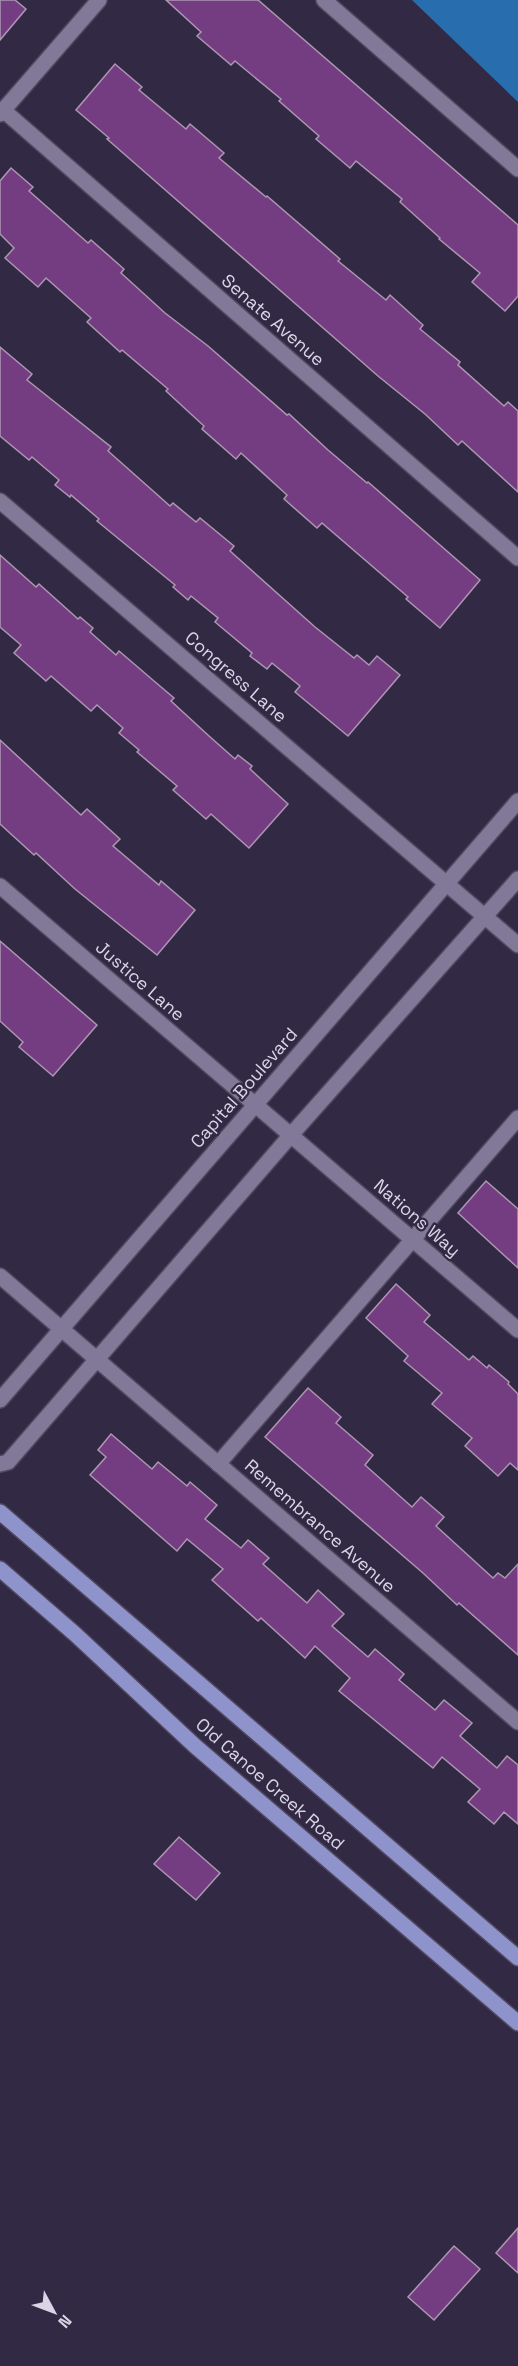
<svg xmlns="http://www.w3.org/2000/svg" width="518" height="2366" viewBox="0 0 518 2366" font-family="'Space Grotesk',sans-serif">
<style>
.water{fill:#286dae}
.building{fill:#753d81;stroke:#ad96b2;stroke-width:1.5}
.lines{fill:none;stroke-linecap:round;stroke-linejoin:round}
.minor-casing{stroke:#4f485f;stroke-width:18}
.major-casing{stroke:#4f485f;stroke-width:18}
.minor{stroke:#827999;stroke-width:15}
.major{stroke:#8e94cb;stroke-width:15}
.labels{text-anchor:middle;stroke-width:4.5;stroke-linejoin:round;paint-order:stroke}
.street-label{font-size:18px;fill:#d9d4e6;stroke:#322a44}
</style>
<rect width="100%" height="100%" fill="#322a44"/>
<path class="water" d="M412,0H518V102Z"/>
<g class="building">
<path d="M0,0H15L26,9L0,40Z"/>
<path d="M166,0H258L518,225V296L505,311L472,282L480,273L439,239L440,238L400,202L402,199L356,161L350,168L316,139L319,136L279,101L281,99L235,61L231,65L197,36L201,32Z"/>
<path d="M115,64L142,87L139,90L186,129L190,124L224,153L219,158L266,197L267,196L340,259L338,261L386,300L390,295L423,325L420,329L460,362L458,365L504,406L508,402L518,411V492L462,441L458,445L425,414L378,376L107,139L109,138L76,110Z"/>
<path d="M11,168L33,187L29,191L88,243L91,240L124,269L121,273L165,313L208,346L287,415L289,414L328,450L367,483L368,482L480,580L440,628L406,599L408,597L322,523L317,528L284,499L287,495L241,453L236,459L202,429L204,426L166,391L168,389L122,350L120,352L87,322L91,318L46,278L38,287L5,258L14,248L0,234V181Z"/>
<path d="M0,347L32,374L27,380L111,447L108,451L170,506L173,503L196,522L200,518L234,546L230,551L315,627L354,658L357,655L369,665L377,656L400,675L348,736L295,692L300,686L272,663L267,669L250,656L252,653L215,622L218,618L191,596L188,600L173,587L175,585L97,521L99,519L71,495L70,497L55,485L59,480L32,457L29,460L0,436Z"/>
<path d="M0,555L36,587L39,584L78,619L80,617L93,628L90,632L116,655L119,651L154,681L174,698L171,701L209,736L235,759L238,755L252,766L250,769L288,804L249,848L211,814L206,819L173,790L177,786L137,752L139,750L119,733L123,728L97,705L91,711L51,676L46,681L14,653L21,645L0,627Z"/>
<path d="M0,740L81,815L87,809L120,839L113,846L159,885L161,881L195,910L157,955L75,889L36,853L34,855L0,824Z"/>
<path d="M0,941L97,1025L53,1076L19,1047L23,1042L0,1021Z"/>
<path d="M486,1181L518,1209V1268L458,1213Z"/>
<path d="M396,1284L430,1315L424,1322L469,1360L473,1356L487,1368L489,1365L509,1382L508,1384L518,1394V1470L510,1463L498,1476L465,1446L472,1438L432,1404L442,1393L404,1361L408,1356L366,1318Z"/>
<path d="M308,1388L341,1417L336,1423L373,1455L365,1465L412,1507L421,1497L444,1517L436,1526L493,1578L498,1573L505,1578L518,1564V1655L459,1603L457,1605L423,1573L265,1437Z"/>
<path d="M111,1434L152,1469L158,1462L187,1486L190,1482L217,1505L205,1519L241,1548L248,1540L269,1558L263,1564L307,1603L318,1590L344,1614L332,1626L368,1657L375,1649L404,1674L399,1680L435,1710L444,1700L472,1723L460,1736L497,1768L507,1756L518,1765V1824L504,1812L494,1824L468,1802L480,1789L442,1757L433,1768L339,1691L350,1678L315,1646L305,1658L261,1618L258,1621L212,1580L223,1569L187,1539L177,1551L90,1475L106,1457L98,1450Z"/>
<path d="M179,1837L220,1873L196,1900L154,1864Z"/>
<path d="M518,2228V2273L496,2253Z"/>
<path d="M454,2246L480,2269L434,2320L408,2297Z"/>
</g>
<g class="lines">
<g class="minor-casing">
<g id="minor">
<path d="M324,0L518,169"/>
<path d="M3,110L518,558"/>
<path d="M0,114L99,0"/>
<path d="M0,501L518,945"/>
<path d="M0,886L518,1330"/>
<path d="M0,1276L518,1722"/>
<path d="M0,1400L518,801"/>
<path d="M0,1464L8,1462L291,1135L518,879"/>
<path d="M218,1464L518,1118"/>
</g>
</g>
<g class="major-casing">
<g id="major">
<path d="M0,1512L518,1958"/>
<path d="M0,1569L75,1634L195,1746L518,2023"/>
</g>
</g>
<use href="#minor" class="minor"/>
<use href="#major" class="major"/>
</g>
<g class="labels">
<g class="street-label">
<text transform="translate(273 320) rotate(41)" y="6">Senate Avenue</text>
<text transform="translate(236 677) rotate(41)" y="6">Congress Lane</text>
<text transform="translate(140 981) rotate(41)" y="6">Justice Lane</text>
<text transform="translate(244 1088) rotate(-49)" y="6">Capital Boulevard</text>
<text transform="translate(417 1218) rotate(41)" y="6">Nations Way</text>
<text transform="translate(320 1526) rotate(41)" y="6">Remembrance Avenue</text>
<text transform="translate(270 1784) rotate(41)" y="6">Old Canoe Creek Road</text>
</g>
</g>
<g transform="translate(54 2312) rotate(131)" stroke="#322a44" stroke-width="4.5" paint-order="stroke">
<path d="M0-4.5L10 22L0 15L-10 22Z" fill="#d9d4e6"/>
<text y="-9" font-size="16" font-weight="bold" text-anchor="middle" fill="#d9d4e6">N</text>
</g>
</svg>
